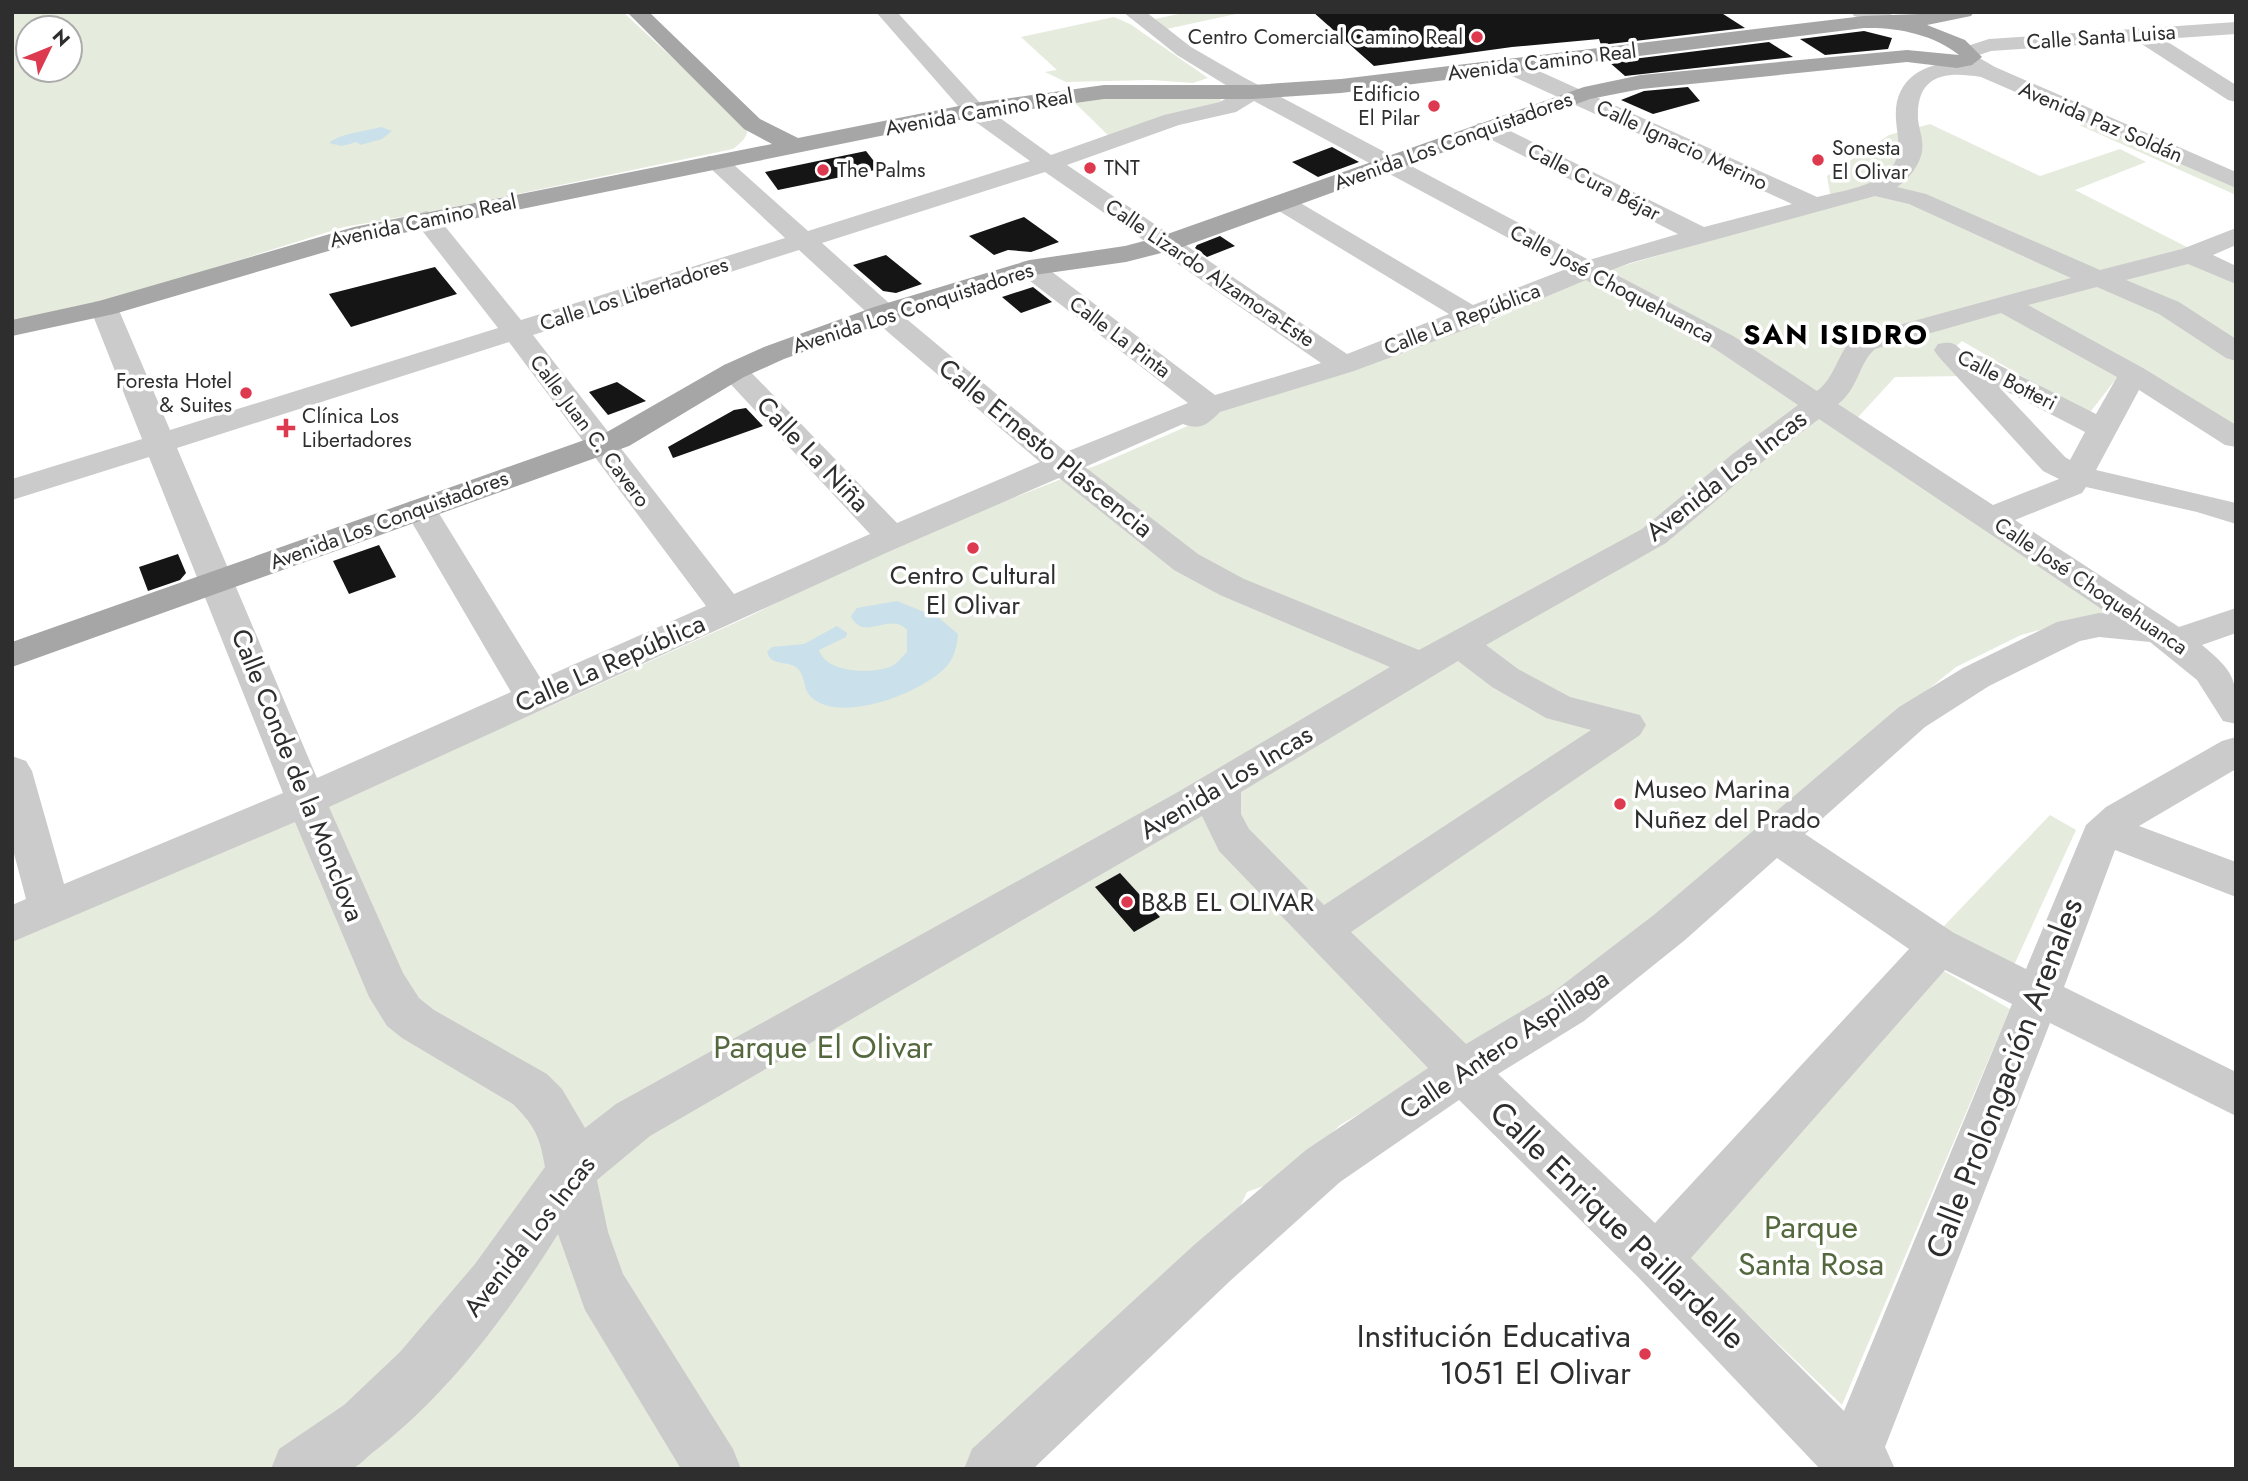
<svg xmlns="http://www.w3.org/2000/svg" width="2248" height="1481" viewBox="0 0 2248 1481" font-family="Jost,sans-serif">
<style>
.green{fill:#e5ebdd;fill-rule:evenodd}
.water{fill:#cae0ea}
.building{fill:#151515}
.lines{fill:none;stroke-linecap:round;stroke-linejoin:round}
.minor{fill:#cbcbcb;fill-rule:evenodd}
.major{fill:#a6a6a6;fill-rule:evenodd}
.poi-dot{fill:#dd394f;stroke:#fff;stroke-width:2.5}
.labels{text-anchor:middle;stroke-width:7;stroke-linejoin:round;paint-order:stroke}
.far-poi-label{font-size:21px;fill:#2e2e2e;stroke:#fff;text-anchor:start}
.far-street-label{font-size:21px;fill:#2e2e2e;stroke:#fff}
.street-label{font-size:26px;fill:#2e2e2e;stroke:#fff}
.poi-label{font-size:26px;fill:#2e2e2e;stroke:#fff;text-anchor:start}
.far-district-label{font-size:28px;font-weight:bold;letter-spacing:2px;fill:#000;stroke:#fff}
.near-park-label{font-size:32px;fill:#54683e;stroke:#fff}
.near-street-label{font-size:32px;fill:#2e2e2e;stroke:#fff}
.near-poi-label{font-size:32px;fill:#2e2e2e;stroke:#fff;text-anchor:end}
</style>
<rect width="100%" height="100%" fill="#fff"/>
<g class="green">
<path d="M12,12H623L748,128C747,138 741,143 733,149L446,209L344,227L134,293L12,321ZM28,28H70V70H28Z"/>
<path d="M1188,12H1245L1162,30L1150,20Z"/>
<path d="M1114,17L1130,24L1208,78L1193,83L1151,80L1066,82L1045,72L1057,70L1021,37Z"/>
<path d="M1071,99H1220L1224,105L1112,139Z"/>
<path d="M2086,123L2236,187V195L2079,125Z"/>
<path d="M1930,124L2040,176L2120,149L2146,162L2075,190L2236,272V432L2119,375L2088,415L1962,341L1952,350L1964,376L1895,377L1850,426L2122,611L2091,616L2021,635L1956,667L1762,823L1629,942L1483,1042L1340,1125L1286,1178L1247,1192L1228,1232L992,1469H12V936L560,702L750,616L887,547L1100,464L1227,409L1336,369L1493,320L1595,274L1832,205L1827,176L1889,135Z"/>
<path d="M2050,815L2076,830L2014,965L1998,964L1943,927Z"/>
<path d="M1937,967L2010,1009L1842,1405L1683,1253Z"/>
</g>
<g class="water">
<path d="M381,127L392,131L382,139L360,145L357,142L342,146L329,143C339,134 366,131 381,127Z"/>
<path d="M897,601L939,618L958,634C957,647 954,659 945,668C921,692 858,716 825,705C799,696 809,681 798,669C788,659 772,668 767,652L772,647L804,644L837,626L847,633L846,637L819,650C826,673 870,674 890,667C896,665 902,657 907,652V630C890,611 863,643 851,616L857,608Z"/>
</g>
<g class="building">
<path d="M1313,12H1720L1745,28L1601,45L1599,39L1512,47L1374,66Z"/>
<path d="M1864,31L1892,38L1888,49L1825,55L1800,39Z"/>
<path d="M1769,42L1793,57L1625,76L1609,62Z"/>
<path d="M1688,87L1700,101L1653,114L1621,100L1644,91Z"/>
<path d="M1332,147L1359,162L1318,177L1292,162Z"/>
<path d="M866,151L880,169L778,190L765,172Z"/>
<path d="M1024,217L1059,242L1031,252L1008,250L994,255L969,236Z"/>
<path d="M1220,236L1235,246L1207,257L1195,248L1197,245Z"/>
<path d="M886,255L922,284L896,293L883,291L853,265Z"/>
<path d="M435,267L457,294L351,327L329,294Z"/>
<path d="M1033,287L1052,302L1021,313L1002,297Z"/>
<path d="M617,382L646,401L608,415L589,392Z"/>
<path d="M746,408L763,426L673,458L668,447L734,410Z"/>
<path d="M379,545L396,577L349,594L333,561Z"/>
<path d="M178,554L186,573L180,580L148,591L139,567Z"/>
<path d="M1120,873L1160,917L1134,932L1095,887Z"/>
</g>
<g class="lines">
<g class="minor">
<path d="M876,12H897L982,105L1051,155L1164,115L1220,102L1237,92L1177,55L1123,12H1146L1191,47L1243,77L1589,260L1678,234L1478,133L1474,128L1478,123H1494L1704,227L1792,204L1501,71L1498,66L1501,61H1517L1817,197C1841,191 1876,187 1892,167C1903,152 1897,136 1896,120C1893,80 1922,63 1958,62L1960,55L1957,52L1961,48L1989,39L2236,22V34L2163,39L2236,85V102L2228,100L2137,41L1991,51L1976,56L1995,67L2236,172V188L1981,77C1946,71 1916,74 1918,119C1919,130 1924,140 1922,152C1919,166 1909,179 1897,187L1926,194L2100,270L2182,249L2236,228V245L2213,255L2236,266V284L2188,264L2126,280L2179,302L2236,339V361L2226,358L2159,314L2097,287L2028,305L2143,368L2236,425V447L2225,445L2139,390L2096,470L2236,503V524L2197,512L2086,487L2082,493L2015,520L2179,627L2236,608V633L2202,645C2238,675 2236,680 2236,724L2223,721L2197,680L2150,642L2099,637L2080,641L1989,686L1925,727L1805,834L1954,933L2026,969L2086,825L2106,807L2222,741L2236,737V769L2139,826L2236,862V897L2115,850L2064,987L2236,1072V1116L2050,1023L1885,1447L1895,1469H1820L1638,1277L1459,1100L1340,1182L1230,1281L1033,1469H964L972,1449L1194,1245L1306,1150L1428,1068L1219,851L1202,816L650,1136L597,1180L608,1232L623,1274L733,1449L741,1469H681L585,1310L558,1234C508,1314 447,1396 372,1453C366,1458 358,1467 351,1469C337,1473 288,1469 271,1469L279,1449L344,1405L400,1352L475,1264L545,1167C540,1137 535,1126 513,1104L402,1038L387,1026L369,997L295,822L12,942V905L26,899L12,846V756L26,761L32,771L64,884L283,793L149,457L12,500V479L142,439L90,308L94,302L104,300L114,302L118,308L170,430L498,328L417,224L413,219L417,214L426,211L435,214L521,320L785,238L708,166L704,161L708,156H724L808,231L1030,161L966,115ZM1254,101L1566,269L1473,305L1292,198L1283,196L1274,198L1271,203L1274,208L1449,314L1347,354L1067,165L1179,125L1236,112ZM1045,172L1321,363L1215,395L1039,262L1030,260L1021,262L1017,268L1021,274L1188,403L1066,452L909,321L822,243ZM1875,196L1909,204L2071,278L1855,337C1837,352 1836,377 1817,391L1735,337L1609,271L1630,263ZM799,250L889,333L1040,462L897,523L744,365L734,362L724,365L719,371L724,377L870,534L734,594L533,335ZM1586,280L1715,349L1798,405L1735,452L1642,529L1419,650L1244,579L1198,554L1085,467L1183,424C1200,431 1208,424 1220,412L1354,371L1483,323ZM2001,313L2117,377L2096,414L1981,356C1977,355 1973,355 1969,354C1955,349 1959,339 1938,344L1934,350L1938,356L2043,471L2059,479L1993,505L1838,404C1859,388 1858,364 1875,349ZM509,342L706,606L541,679L432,502L420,499L408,502L404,509L511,692L317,778L177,448ZM2000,388L2085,432L2070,460L2065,457ZM1819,419L2109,614L2099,613L2057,622L1963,668L1899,707L1655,914L1552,993L1466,1044L1351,932L1640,735L1646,725L1640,715L1570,697L1518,669L1486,645L1666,543L1757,466ZM1059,478L1174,570L1220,595L1390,667L1178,792L616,1104L585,1128L562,1089L547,1074L434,1010L419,998L403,973L329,807L888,552ZM1458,661L1492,687L1546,718L1591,730L1324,905L1249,829L1241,814V792ZM1777,858L1909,949L1655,1223L1498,1074L1584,1021L1685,940ZM1945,970L2012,1004L1844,1411L1691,1258Z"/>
<path d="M1851,12C1867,12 1891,8 1902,22L1899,26L1892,28L1854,16Z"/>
</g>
<path class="major" d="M627,12H649L760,119L798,138L974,103L1104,85H1253L1341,79L1864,16L1974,12L1971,16L1927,25L1965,40L1982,57L1972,65L1957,68L1907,62L1641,89L1590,99L1177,249L1126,262L1034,275L894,319L784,359L744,377L629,446L12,667V642L607,432L724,365L764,347L874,307L1030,260L1125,246L1159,237L1584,87L1641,75L1907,50L1959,55C1933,34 1896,27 1864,28L1341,93L1253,99H1104L974,117L359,242L114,314L12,336V320L99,301L354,227L772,144L744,129Z"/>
</g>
<g class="poi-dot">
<circle cx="1477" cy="37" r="7"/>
<circle cx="1434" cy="106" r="7"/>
<circle cx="1818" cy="160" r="7"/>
<circle cx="1090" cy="168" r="7"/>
<circle cx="823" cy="170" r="7"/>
<circle cx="246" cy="393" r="7"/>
<path d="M282.5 417.5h7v7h7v7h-7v7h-7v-7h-7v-7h7z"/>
<circle cx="973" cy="548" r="7"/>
<circle cx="1620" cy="804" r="7"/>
<circle cx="1127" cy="902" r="7"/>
<circle cx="1645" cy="1354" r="7"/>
</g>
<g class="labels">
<g class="far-poi-label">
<text x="1463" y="44" text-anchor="end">Centro Comercial Camino Real</text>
<text x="1420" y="101" text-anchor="end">Edificio<tspan x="1420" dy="24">El Pilar</tspan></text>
<text x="1832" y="155">Sonesta<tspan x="1832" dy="24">El Olivar</tspan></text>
<text x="1104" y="175">TNT</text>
<text x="837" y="177">The Palms</text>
<text x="232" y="388" text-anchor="end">Foresta Hotel<tspan x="232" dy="24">&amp; Suites</tspan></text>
<text x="302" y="423">Clínica Los<tspan x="302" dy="24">Libertadores</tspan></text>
</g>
<g class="far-street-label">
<text transform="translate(2101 37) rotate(-4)" y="7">Calle Santa Luisa</text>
<text transform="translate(1542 62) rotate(-7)" y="7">Avenida Camino Real</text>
<text transform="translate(979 112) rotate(-10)" y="7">Avenida Camino Real</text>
<text transform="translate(2101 122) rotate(23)" y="7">Avenida Paz Soldán</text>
<text transform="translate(1453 141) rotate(-20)" y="7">Avenida Los Conquistadores</text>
<text transform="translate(1682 145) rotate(25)" y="7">Calle Ignacio Merino</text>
<text transform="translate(1594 182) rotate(27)" y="7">Calle Cura Béjar</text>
<text transform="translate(423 221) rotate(-12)" y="7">Avenida Camino Real</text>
<text transform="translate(1210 273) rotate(34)" y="7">Calle Lizardo Alzamora-Este</text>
<text transform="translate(1612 284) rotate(28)" y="7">Calle José Choquehuanca</text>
<text transform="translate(634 294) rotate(-18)" y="7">Calle Los Libertadores</text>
<text transform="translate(913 308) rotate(-18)" y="7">Avenida Los Conquistadores</text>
<text transform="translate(1462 319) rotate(-21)" y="7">Calle La República</text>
<text transform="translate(1120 337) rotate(37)" y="7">Calle La Pinta</text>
<text transform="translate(2007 380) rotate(27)" y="7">Calle Botteri</text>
<text transform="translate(590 431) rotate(53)" y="7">Calle Juan C. Cavero</text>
<text transform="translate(389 520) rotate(-20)" y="7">Avenida Los Conquistadores</text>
<text transform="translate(2091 586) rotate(34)" y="7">Calle José Choquehuanca</text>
</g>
<g class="street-label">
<text transform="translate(1046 448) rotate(39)" y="9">Calle Ernesto Plascencia</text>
<text transform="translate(813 454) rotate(46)" y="9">Calle La Niña</text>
<text transform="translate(1726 475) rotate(-38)" y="9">Avenida Los Incas</text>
<text transform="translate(610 663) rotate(-24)" y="9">Calle La República</text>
<text transform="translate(298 775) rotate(68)" y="9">Calle Conde de la Monclova</text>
<text transform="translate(1226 782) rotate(-31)" y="9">Avenida Los Incas</text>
<text transform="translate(1504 1044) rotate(-34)" y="9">Calle Antero Aspillaga</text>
<text transform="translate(529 1236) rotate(-52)" y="9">Avenida Los Incas</text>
</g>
<g class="poi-label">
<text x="973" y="584" text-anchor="middle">Centro Cultural<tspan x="973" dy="30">El Olivar</tspan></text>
<text x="1634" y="798">Museo Marina<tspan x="1634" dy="30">Nuñez del Prado</tspan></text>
<text x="1141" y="911">B&amp;B EL OLIVAR</text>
</g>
<g class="far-district-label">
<text x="1836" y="344">SAN ISIDRO</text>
</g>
<g class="near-park-label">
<text x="823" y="1058">Parque El Olivar</text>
<text x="1811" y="1238">Parque<tspan x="1811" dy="37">Santa Rosa</tspan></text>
</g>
<g class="near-street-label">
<text transform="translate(2004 1078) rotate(-69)" y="11">Calle Prolongación Arenales</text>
<text transform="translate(1618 1225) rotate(44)" y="11">Calle Enrique Paillardelle</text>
</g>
<g class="near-poi-label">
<text x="1631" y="1347">Institución Educativa<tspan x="1631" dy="37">1051 El Olivar</tspan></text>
</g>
</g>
<rect width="2248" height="1481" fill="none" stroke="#2e2e2e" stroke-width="28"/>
<g transform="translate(49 49) rotate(47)"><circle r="33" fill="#ffffff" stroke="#ababab" stroke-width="2"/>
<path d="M0-5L12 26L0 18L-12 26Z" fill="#dd394f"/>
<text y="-10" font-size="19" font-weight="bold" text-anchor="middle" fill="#2e2e2e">N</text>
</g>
</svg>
